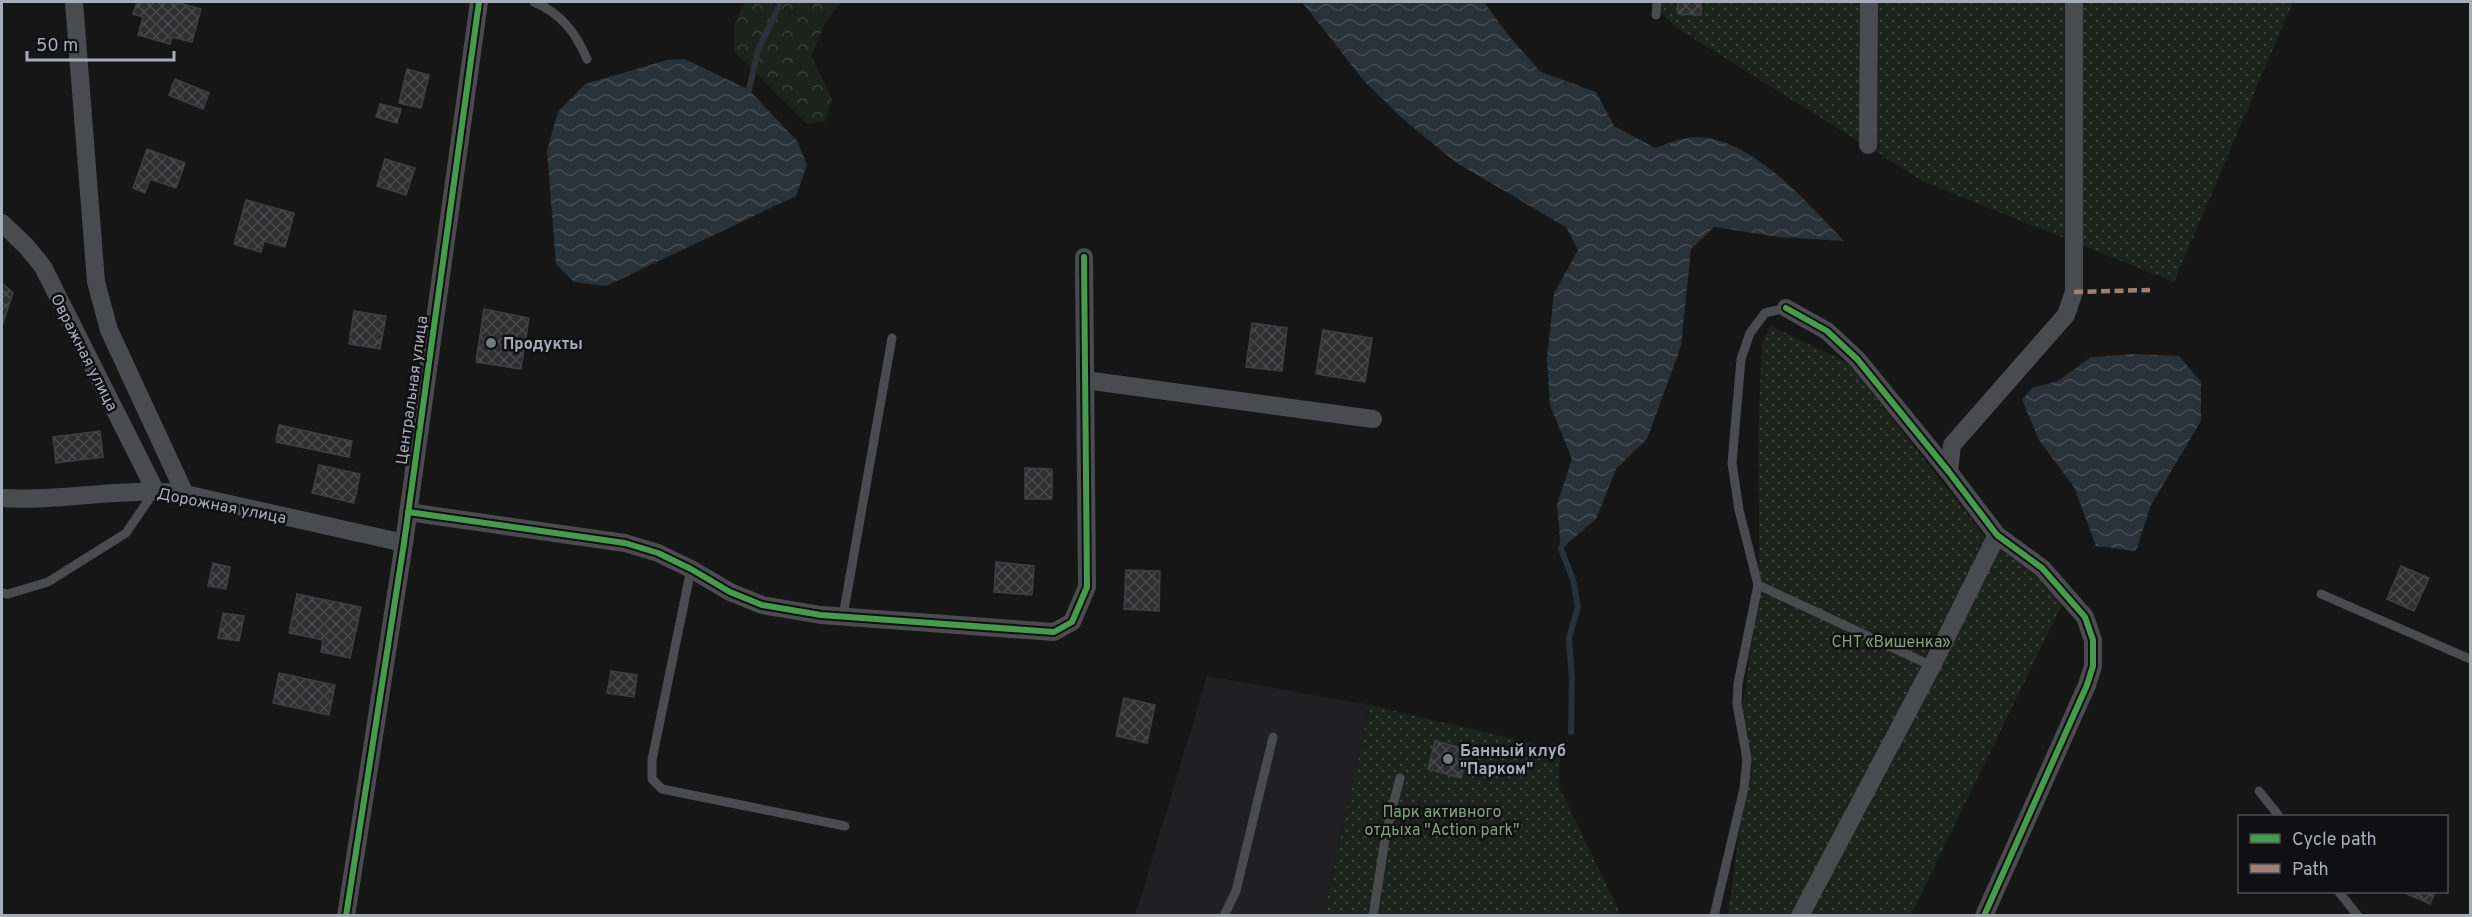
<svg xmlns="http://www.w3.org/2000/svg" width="2472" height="917" viewBox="0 0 2472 917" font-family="Overpass,sans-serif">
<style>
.built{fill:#202022}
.forest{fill:url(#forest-crowns)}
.park{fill:url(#park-dots)}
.water{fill:url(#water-waves)}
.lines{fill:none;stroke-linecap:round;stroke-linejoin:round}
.stream{stroke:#293238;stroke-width:6}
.building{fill:url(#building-cross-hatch);stroke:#3e3f42;stroke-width:1.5}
.lane{stroke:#4a4b4f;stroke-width:9}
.street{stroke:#4a4b4f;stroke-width:18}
.quiet{stroke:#9e8076;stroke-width:4.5;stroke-dasharray:9 4.5;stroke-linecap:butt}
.cycleway-casing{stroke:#101012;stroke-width:10}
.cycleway{stroke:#469c4c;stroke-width:6}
.poi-dot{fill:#74787f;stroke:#101012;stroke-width:2}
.labels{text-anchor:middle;stroke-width:5;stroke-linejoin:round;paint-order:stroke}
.poi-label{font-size:16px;font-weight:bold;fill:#a7adb7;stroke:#101012;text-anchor:start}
.street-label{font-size:16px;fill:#a7adb7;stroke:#101012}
.park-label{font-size:16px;fill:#7fa27d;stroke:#101012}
</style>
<defs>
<pattern id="forest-crowns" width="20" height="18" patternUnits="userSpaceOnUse" patternTransform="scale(1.5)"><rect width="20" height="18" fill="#1c231c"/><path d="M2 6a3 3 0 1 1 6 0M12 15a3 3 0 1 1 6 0" fill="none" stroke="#3a403b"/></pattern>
<pattern id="park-dots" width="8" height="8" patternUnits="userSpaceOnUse" patternTransform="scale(1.5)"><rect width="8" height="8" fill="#1c231c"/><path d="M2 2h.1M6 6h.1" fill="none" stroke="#3a403b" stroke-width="1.8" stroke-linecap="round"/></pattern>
<pattern id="water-waves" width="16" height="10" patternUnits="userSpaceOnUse" patternTransform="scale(1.5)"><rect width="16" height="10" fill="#293238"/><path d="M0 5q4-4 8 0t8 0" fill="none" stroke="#454d53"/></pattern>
<pattern id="building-cross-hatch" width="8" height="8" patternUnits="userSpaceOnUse" patternTransform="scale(1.5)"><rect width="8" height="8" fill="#2f2f30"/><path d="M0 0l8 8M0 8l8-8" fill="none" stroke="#4a4a4c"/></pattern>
</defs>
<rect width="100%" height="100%" fill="#161616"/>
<path class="built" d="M1207,676L1370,705L1323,915L1135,916Z"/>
<path class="forest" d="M745,2H841L825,23L811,56L832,99L825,121L807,124L734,51V25Z"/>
<g class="park">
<path d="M1650,2H2293L2174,282L1924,182L1677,28Z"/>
<path d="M1771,326L1848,363L1991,544L2067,594L1911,915L1728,916L1741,819L1742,714L1759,587L1758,434L1762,344Z"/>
<path d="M1370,705L1560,750L1559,787L1621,915L1323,916Z"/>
</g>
<g class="water">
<path d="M1302,2H1484L1509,36L1541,72L1596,92L1614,126L1655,148C1667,144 1683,137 1695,137C1752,137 1807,203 1844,241L1779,237L1714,227L1691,249L1681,346L1647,439L1616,469L1596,519L1561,549L1557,505L1572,459L1550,405L1547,358L1554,293L1578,250L1566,227L1455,162L1402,118L1364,81Z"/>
<path d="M685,59L749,90L798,142L807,165L796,196L606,286L574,282L556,264L547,151L558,112L585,84L667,60Z"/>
<path d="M2134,354L2179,356L2201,382V421L2151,505L2136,551L2096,546L2074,487L2039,440L2022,400L2032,388L2058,381L2091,357Z"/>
</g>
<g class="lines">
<g class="stream">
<path d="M749,90L758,50L781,2"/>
<path d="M1563,542L1561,549L1573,580L1578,607L1569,638L1572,678L1571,732"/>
</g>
</g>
<g class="building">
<path d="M137,2H176L201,9L192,42L172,37L170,44L138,35L143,17L133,14Z"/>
<path d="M1678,2H1701V15L1678,14Z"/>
<path d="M407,69L429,75L421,108L399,103Z"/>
<path d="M175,79L209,93L203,109L169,95Z"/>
<path d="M380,104L401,109L397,123L376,117Z"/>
<path d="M147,149L185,163L176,188L150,179L145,193L133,188Z"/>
<path d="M385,159L415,168L406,195L377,186Z"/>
<path d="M246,200L294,213L285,247L264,241L261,252L234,244Z"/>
<path d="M2,283L13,293L2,326Z"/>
<path d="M484,309L529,318L521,369L476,362Z"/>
<path d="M354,311L386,316L380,349L349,344Z"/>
<path d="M1252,323L1287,328L1282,371L1246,367Z"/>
<path d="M1323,330L1372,338L1365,382L1316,374Z"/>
<path d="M279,425L352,441L349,457L276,442Z"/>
<path d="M100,431L103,457L56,463L53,437Z"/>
<path d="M319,465L360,474L354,503L312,493Z"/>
<path d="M1025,468L1052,469V499H1025Z"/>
<path d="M996,562L1034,566L1032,595L994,592Z"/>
<path d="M213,563L230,567L226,589L208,586Z"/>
<path d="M2401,566L2429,578L2414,611L2387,599Z"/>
<path d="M1126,570L1160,571L1159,611L1124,609Z"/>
<path d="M297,594L361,607L350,658L321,652L323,640L289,633Z"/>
<path d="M223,613L244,616L239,641L218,638Z"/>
<path d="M611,671L637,675L634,697L607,693Z"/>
<path d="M279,673L335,685L329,715L273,703Z"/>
<path d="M1124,698L1155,705L1147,743L1116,736Z"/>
<path d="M1435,741L1469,750L1461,778L1428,769Z"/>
<path d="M2403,892H2435L2430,904Z"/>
</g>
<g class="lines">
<g class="lane">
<path d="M534,2C561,13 576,33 587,59"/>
<path d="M1656,15L1657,2"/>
<path d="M691,569L652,760V779L662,789L845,826"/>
<path d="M1758,585L1932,666"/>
<path d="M2,593L8,594L48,582L126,533L154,492"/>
<path d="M2321,594L2470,659"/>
<path d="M843,616L892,338"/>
<path d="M2259,791L2279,816"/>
<path d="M2339,892L2358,916"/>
<path d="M1224,916L1236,891L1273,737"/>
<path d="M1373,916L1386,833L1400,778"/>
<path d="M1714,916L1744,788L1747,759L1737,704L1738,684L1758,585L1739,510L1732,463L1741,359L1750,333L1765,313L1786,308"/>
</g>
<g class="street">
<path d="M74,2L96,282L109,330L185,494"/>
<path d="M1868,145L1869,2"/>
<path d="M2,223L27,247L43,267L155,490"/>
<path d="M1786,308L1827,331L1857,359L1949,472L1997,535L2042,568L2085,617L2093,640V666L2087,685L1984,916"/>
<path d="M1085,380L1373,419"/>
<path d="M1949,472L1952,445L2066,315L2074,292V2"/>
<path d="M2,498C63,502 124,486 185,494L404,543"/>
<path d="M408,512L625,543L658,553L691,569L730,592L762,605L821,615L1054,632L1072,622L1087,587L1084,257"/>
<path d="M346,916L404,543L479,2"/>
<path d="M1800,916L1932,666L1997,535"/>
</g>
<path class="quiet" d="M2074,292L2150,290"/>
<g class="cycleway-casing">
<g id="cycleway">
<path d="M1786,308L1827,331L1857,359L1949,472L1997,535L2042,568L2085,617L2093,640V666L2087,685L1984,916"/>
<path d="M408,512L625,543L658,553L691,569L730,592L762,605L821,615L1054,632L1072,622L1087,587L1084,257"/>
<path d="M346,916L404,543L479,2"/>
</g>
</g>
<use href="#cycleway" class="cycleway"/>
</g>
<g class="poi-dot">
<circle cx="491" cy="343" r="6"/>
<circle cx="1448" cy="759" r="6"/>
</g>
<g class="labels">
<g class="poi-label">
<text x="503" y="349">Продукты</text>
<text x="1460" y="756">Банный клуб<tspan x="1460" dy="18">"Парком"</tspan></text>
</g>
<g class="street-label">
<text transform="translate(85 352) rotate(63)" y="6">Овражная улица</text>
<text transform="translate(411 390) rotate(-82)" y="6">Центральная улица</text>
<text transform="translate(222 505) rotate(11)" y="6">Дорожная улица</text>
</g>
<g class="park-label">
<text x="1891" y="647">СНТ «Вишенка»</text>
<text x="1442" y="817">Парк активного<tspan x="1442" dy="18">отдыха "Action park"</tspan></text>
</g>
</g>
<rect width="2472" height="917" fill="none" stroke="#a7adb7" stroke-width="6"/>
<rect x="2238" y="815" width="210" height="78" fill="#101012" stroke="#4c4f54" stroke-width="1.5"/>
<rect x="2250" y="834" width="30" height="9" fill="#469c4c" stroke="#4c4f54" stroke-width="1.5"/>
<text x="2292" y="845" font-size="18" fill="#a7adb7">Cycle path</text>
<rect x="2250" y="864" width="30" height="9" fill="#9e8076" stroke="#4c4f54" stroke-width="1.5"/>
<text x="2292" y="875" font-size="18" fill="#a7adb7">Path</text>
<path d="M27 51v9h147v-9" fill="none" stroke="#a7adb7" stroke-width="3"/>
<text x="36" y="51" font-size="18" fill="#a7adb7" stroke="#101012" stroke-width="4.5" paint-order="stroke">50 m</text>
</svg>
